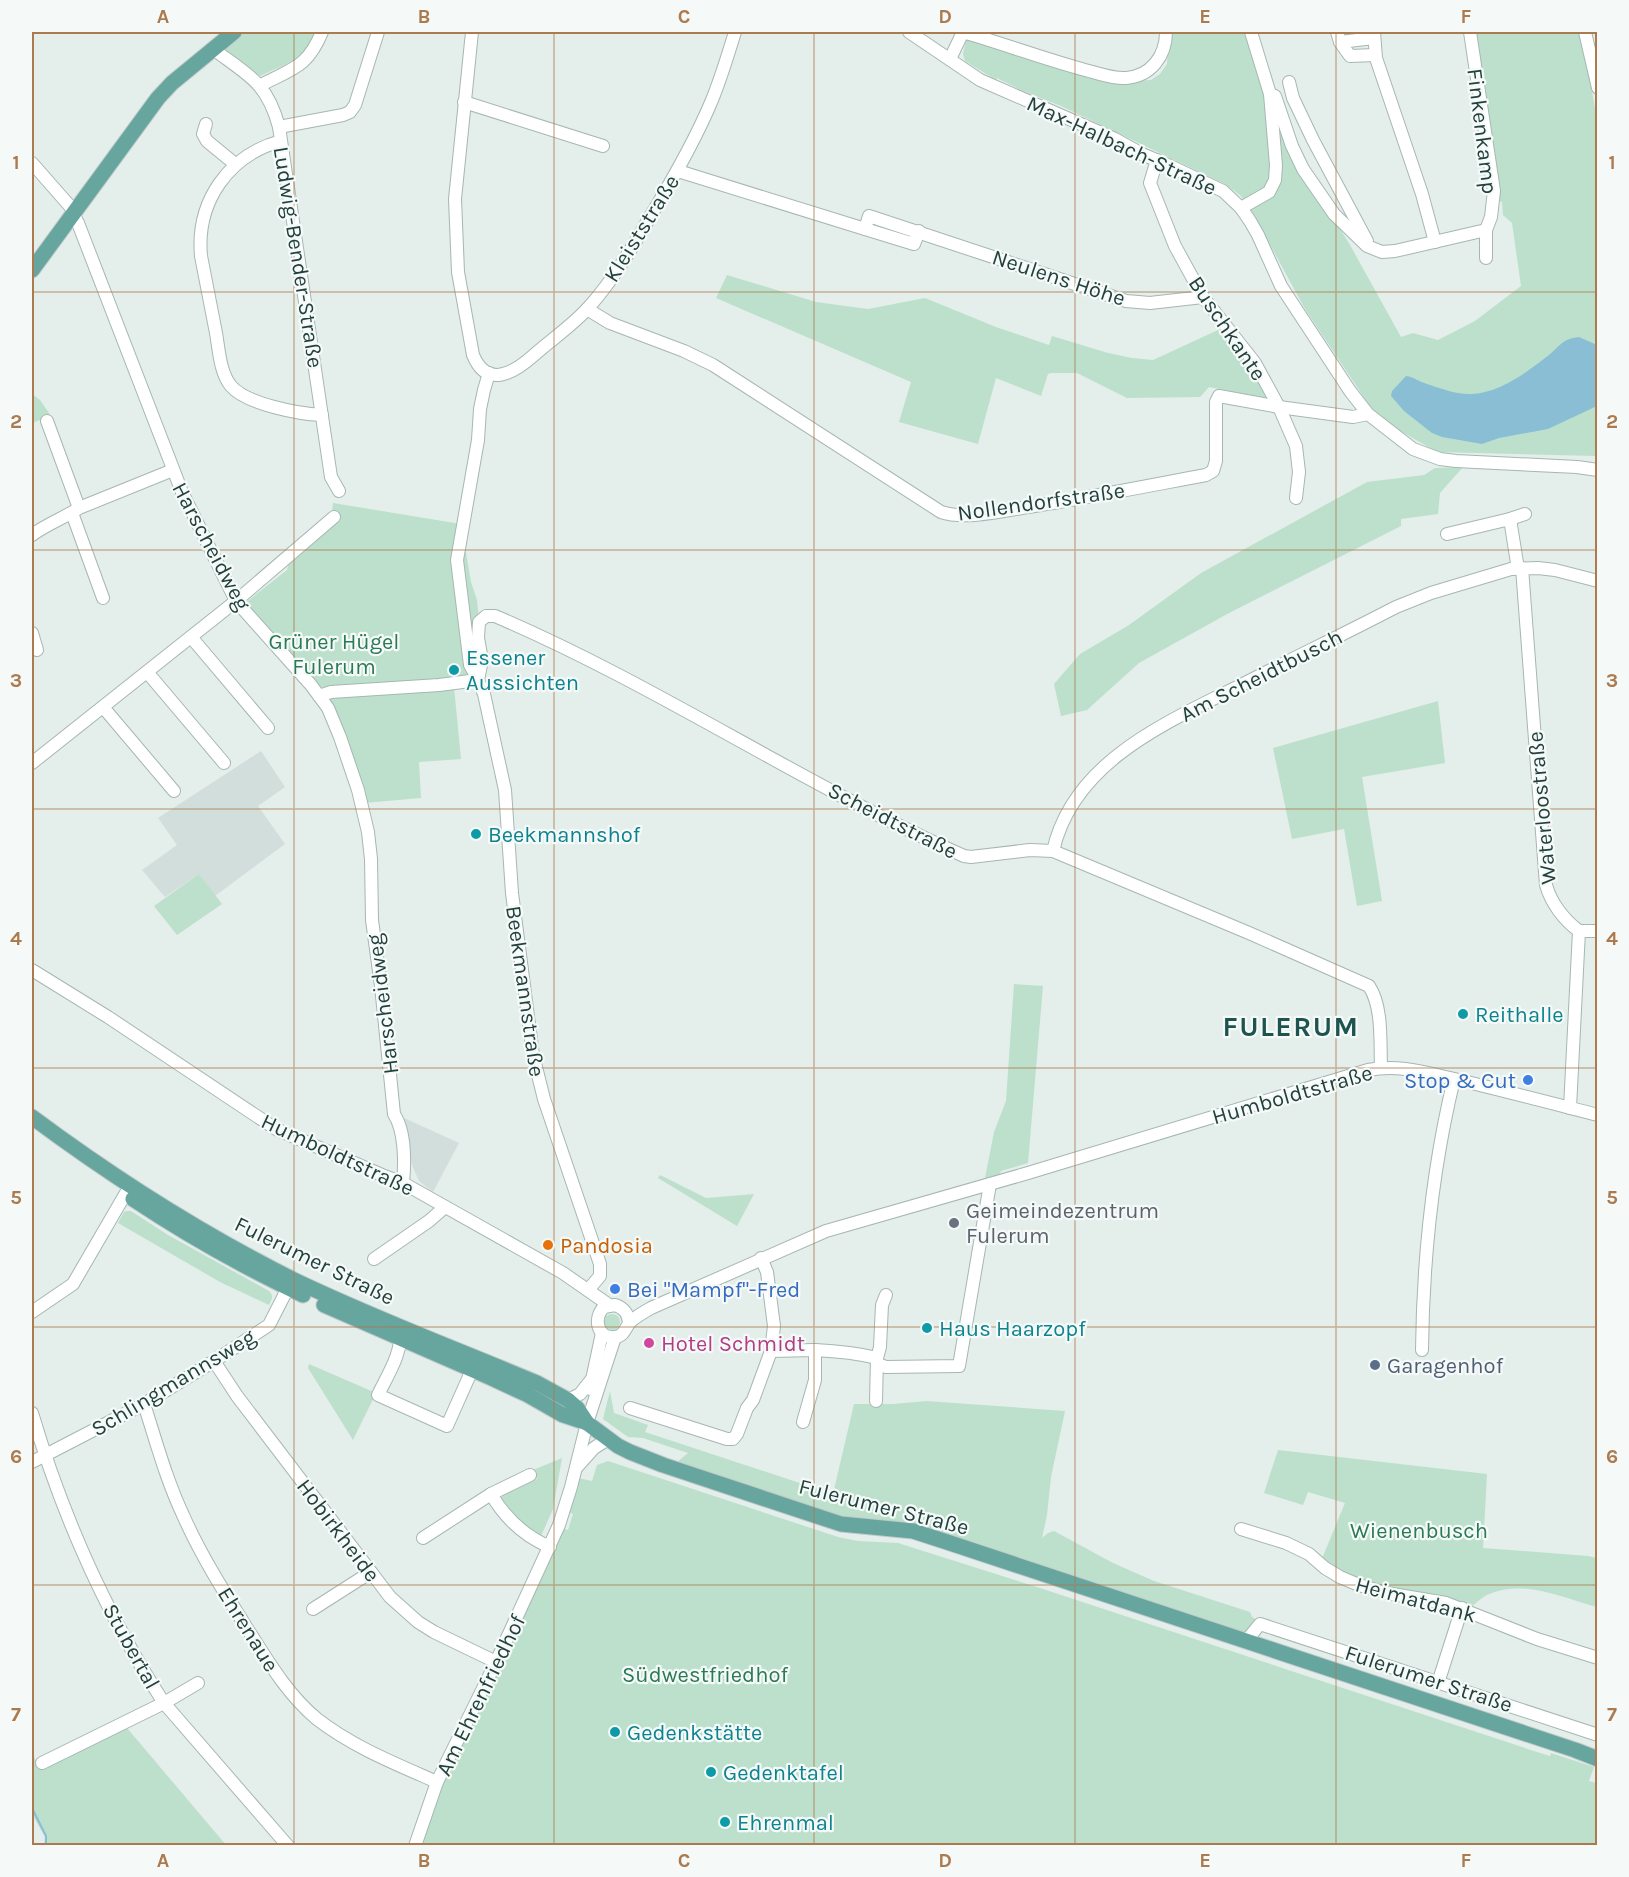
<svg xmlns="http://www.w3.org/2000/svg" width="1629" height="1877" viewBox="0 0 1629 1877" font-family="Karla,sans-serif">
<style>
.built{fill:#d2dedb}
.green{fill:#bce0cc}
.water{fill:#8abed5}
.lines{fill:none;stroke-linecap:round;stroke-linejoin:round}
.stream{stroke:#8abed5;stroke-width:2}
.minor-casing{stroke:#a6b7b3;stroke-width:14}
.major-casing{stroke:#c1cac9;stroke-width:17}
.minor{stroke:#fff;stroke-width:12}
.major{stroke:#67a59f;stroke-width:15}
.grid{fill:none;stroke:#ac7a4f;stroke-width:1.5;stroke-opacity:0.55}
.culture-dot{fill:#0f9aa8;stroke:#f5faf8;stroke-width:2}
.shop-dot{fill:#3f7fe0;stroke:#f5faf8;stroke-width:2}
.worship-dot{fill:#6b7280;stroke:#f5faf8;stroke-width:2}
.food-dot{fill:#e8710a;stroke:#f5faf8;stroke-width:2}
.hotel-dot{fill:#d1479c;stroke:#f5faf8;stroke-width:2}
.service-dot{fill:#5c6f8a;stroke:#f5faf8;stroke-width:2}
.labels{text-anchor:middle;stroke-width:4.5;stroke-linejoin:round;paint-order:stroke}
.street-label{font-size:22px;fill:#22413d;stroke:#f5faf8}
.park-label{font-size:22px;fill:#2b7a56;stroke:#f5faf8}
.culture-label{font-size:22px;fill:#0d838f;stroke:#f5faf8;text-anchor:start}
.shop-label{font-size:22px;fill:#366cbe;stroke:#f5faf8;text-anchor:end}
.worship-label{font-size:22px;fill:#5b616d;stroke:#f5faf8;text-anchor:start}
.food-label{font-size:22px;fill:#c56008;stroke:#f5faf8;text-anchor:start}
.hotel-label{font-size:22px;fill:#b23c85;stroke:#f5faf8;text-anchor:start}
.service-label{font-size:22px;fill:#4e5e75;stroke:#f5faf8;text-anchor:start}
.district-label{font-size:28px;font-weight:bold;letter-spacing:1.5px;fill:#1d544f;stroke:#f5faf8}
.neatline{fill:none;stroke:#ac7a4f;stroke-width:2}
.grid-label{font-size:20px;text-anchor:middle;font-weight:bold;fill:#ac7a4f}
</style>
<rect width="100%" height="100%" fill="#e4eeeb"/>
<g class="built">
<path d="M261,751L285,787L258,806L285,844L215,896L199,874L165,897L142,870L177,845L158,818Z"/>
<path d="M404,1118L459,1143L433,1192L419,1181L412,1165Z"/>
</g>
<g class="green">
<path d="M241,32H315C303,61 287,63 260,76L220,50Z"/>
<path d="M1169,32H1248L1293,155L1305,183L1330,213L1350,245L1401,337L1413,333L1438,340L1475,321L1521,286L1512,223L1503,215L1502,202L1496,199L1474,32H1581L1598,124L1597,456L1437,452L1390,425L1369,405L1305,309L1254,215L1240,195L1225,184L1061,106L1023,91L997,78L996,80L965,61L963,54L966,40L972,38L1116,82L1151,80L1160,74L1167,64Z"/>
<path d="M727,275L816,302L868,309L925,298L996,327L1049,345L1052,336L1108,353L1132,358L1153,360L1218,330L1251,368L1270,399L1209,387L1200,397L1127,398L1077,373H1051L1048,374L1041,396L996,378L978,444L899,422L911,382L716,298Z"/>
<path d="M32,394L40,400L51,416L32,423Z"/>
<path d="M1463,467L1440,493L1438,514L1401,519V526L1229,613L1139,663L1087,710L1061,716L1054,684L1080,654L1129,625L1201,573L1367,482L1424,475L1435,468Z"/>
<path d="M333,503L461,524L457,544L469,666L466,677L322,687L315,683L244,604L287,570L289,562L339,521V514L332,511Z"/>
<path d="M458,552H466L471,582L477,600L479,621V660L475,663Z"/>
<path d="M454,687L461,759L419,762L421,798L364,803L329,701L334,696Z"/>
<path d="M1438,701L1445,763L1362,777L1382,901L1357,906L1344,829L1292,839L1273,748Z"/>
<path d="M199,874L222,904L177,935L154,906Z"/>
<path d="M1014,984L1043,986L1028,1163L1001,1171L1000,1174L985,1178L994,1132L1006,1101Z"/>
<path d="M660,1175L706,1198L754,1194L737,1226L658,1178Z"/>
<path d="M127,1211H131L168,1235L269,1291C274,1296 272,1299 269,1305L220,1282L118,1223L124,1212Z"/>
<circle cx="612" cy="1322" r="8"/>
<path d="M309,1364L376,1393L353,1440L308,1368Z"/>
<path d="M610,1391L614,1413L648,1425L645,1432L833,1494L854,1404H893L926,1401L1065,1411L1051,1477L1047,1515L1042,1538L1048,1533L1054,1531L1113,1563L1154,1581L1250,1612L1252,1617L1261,1622L1247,1638L1034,1566L842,1519L676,1463L688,1453L643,1438L628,1437L603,1419Z"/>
<path d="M1278,1450L1487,1474L1483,1548L1588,1556L1597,1558V1607C1562,1598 1525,1579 1489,1594C1482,1597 1476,1603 1470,1608L1373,1587L1321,1561L1345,1503L1308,1492L1303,1505L1264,1493Z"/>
<path d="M562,1458L553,1509L541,1536L528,1529L502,1503L501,1499L503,1495L537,1479L533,1470Z"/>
<path d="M608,1461L838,1537L858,1541L898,1543L1040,1588L1534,1751L1550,1756L1551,1753L1594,1767L1589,1781L1597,1783V1845L421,1846C454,1734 522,1637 562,1528L568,1530L573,1514L568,1512L578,1478L592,1481L597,1465Z"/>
<path d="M127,1728L226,1845H44L45,1837L32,1814V1755L40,1766Z"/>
</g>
<path class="water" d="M1579,337L1597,345V406L1548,429L1499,438L1482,444L1442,437L1432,433L1404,411L1391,396L1392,391L1406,376C1415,377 1419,382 1427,384C1440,388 1457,395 1472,394C1502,392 1525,373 1549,355C1561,345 1562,339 1579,337Z"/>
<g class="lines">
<path class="stream" d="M32,1808L46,1836V1846"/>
<g class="minor-casing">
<g id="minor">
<path d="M472,32L455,199L458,272L473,355C487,389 514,373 534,355C552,339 573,325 589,307C613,280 632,248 650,217C673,179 695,141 712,100C721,78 728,55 735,32"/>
<path d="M909,32L980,80L1115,139L1142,154L1168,165L1223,191L1241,208L1250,221L1258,235L1281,286L1350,391L1368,414L1413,449L1440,459L1456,461L1577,467L1598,470"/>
<path d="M1337,32L1340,42L1350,56L1375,55"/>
<path d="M1374,32L1376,58L1422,194L1435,242"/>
<path d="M1470,32L1494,191L1491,217L1486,230V258"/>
<path d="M1585,32L1598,88"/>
<path d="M1340,42L1374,38"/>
<path d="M213,49C248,75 267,82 279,127L331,477L339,491"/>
<path d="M950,59L963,32C1004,44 1044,59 1085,70C1098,73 1112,79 1126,78C1151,76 1166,56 1166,32"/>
<path d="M1289,82L1293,98L1313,140L1367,241"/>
<path d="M261,85C293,68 307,68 322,32"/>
<path d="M1270,94L1275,96L1292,146L1303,169L1334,214L1367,246L1382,252L1395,251L1486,230"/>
<path d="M464,102L603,146"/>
<path d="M206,124L203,134L207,141L235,164"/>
<path d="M279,127L343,115L350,112L355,105L378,32"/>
<path d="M281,141C229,155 196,201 201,256C206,282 211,308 216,333C219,350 220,373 231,386C246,404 299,414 322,415"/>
<path d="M1157,160L1150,183L1175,246L1203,297L1255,363L1279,407L1296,446L1299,472L1296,498"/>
<path d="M32,163L75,212"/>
<path d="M678,171L865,229L869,216L1126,301L1150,303L1203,297"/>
<path d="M1241,208L1269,192L1275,180L1276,165L1270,94L1251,32"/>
<path d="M73,214L78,223L182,492L236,601L311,685L328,708L340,737L358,790L368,832L371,859L372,920L381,986L394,1114C405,1131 405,1162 403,1183"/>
<path d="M865,229L914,244L919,231"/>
<path d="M587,309L610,323L684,351L713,365L941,512C965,520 1003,511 1028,507C1088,498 1147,486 1206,475L1213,471L1216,461V402L1219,396L1279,407L1353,417L1368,414"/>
<path d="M489,373L484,390L480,409L478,440L457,560L470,665L478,680L484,694L505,790L512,893L533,1055L544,1099L600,1264V1276L588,1290"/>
<path d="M47,421L79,508"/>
<path d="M72,513L103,598"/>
<path d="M1510,519L1525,514"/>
<path d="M1447,534L1510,519L1518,569"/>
<path d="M32,535C47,524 64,518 79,508L173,470"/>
<path d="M1522,568L1546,885C1551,903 1564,920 1579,931"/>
<path d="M32,633L37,650"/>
<path d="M191,637L268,728"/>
<path d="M147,672L224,763"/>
<path d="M478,680L482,660L478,638L479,622L486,616H495C657,685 803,785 964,856L971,857L1030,850L1053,851L1249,933L1369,986C1383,1007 1380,1043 1381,1068"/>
<path d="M319,696L331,692L439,685L478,680"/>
<path d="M103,707L174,791"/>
<path d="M32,763L236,601L334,517"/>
<path d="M1053,851C1074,758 1173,720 1249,681C1298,656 1348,632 1396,607L1431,593L1511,569L1538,568L1555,570L1598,581"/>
<path d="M1579,931H1598"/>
<path d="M32,970L108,1017L276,1129L382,1175L403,1183L563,1273L609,1305"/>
<path d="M1570,1108L1579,931"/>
<path d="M374,1259L429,1221L445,1207"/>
<path d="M32,1312L73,1284L130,1186"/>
<path d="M629,1323C628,1313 624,1308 615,1305L604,1307C593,1318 597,1339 615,1337C625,1336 625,1327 631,1321C637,1316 644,1312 651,1308L826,1231L1028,1173L1368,1070C1401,1064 1426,1073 1459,1080C1505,1091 1551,1103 1598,1115"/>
<path d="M400,1331C403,1352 387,1376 378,1395L447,1426L472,1370L479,1365"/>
<path d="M815,1350C836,1351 857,1353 877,1358"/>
<path d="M1422,1350C1423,1257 1432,1170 1454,1079"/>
<path d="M771,1351L815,1350V1380L803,1422"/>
<path d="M214,1361L237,1396L390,1597L418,1622L434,1632L496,1662"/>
<path d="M877,1364L886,1367L959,1366L990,1184"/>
<path d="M590,1389L602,1333"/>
<path d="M568,1400L580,1394L591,1380"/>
<path d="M876,1401L877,1358L880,1347L882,1305L886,1295"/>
<path d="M144,1404C156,1441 166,1479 183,1515C201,1556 226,1595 250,1633C269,1663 289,1696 317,1719C353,1747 396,1764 437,1782"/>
<path d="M630,1408L727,1439H733L737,1434L747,1408L753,1400L771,1351L774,1326L767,1272L761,1258"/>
<path d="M32,1413C62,1514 106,1614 164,1703L288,1846"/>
<path d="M32,1462L144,1404L214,1361L269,1325L292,1280"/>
<path d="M576,1468L594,1448L608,1439"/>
<path d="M491,1494C505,1518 524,1536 550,1547"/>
<path d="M1241,1529L1286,1543L1309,1554L1325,1568L1340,1577L1359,1585L1386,1593L1446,1603L1537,1639L1598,1658"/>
<path d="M423,1538L491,1494L530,1475"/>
<path d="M313,1609L371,1572"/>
<path d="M1246,1641L1260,1624L1598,1735"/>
<path d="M1438,1683L1462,1608"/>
<path d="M42,1763L164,1703L198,1683"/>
<path d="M415,1846L437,1782L496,1662L559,1525L571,1487L587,1423L615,1337"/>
</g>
</g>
<g class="major-casing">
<g id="major">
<path d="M32,270L158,98L172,83L234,32"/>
<path d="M32,1117C114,1178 202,1234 294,1280C373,1318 456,1349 537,1383L568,1400L577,1408L587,1423L618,1446L630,1452L663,1465L841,1524L913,1531L950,1543L1575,1750L1598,1759"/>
<path d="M133,1199C187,1235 244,1267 303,1295"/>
<path d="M324,1305L489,1377L528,1395L563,1415L587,1423"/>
</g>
</g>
<use href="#minor" class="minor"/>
<use href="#major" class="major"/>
</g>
<path class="grid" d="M294,32V1846M554,32V1846M814,32V1846M1075,32V1846M1336,32V1846M32,292H1598M32,550H1598M32,809H1598M32,1068H1598M32,1327H1598M32,1585H1598"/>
<g class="culture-dot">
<circle cx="454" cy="670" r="6"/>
<circle cx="476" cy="834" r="6"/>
<circle cx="1463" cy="1014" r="6"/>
<circle cx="927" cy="1328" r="6"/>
<circle cx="615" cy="1732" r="6"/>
<circle cx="711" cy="1772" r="6"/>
<circle cx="725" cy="1822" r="6"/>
</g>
<g class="shop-dot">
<circle cx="1528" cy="1080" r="6"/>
<circle cx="615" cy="1289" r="6"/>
</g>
<circle class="worship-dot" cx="954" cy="1223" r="6"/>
<circle class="food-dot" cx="548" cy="1245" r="6"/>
<circle class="hotel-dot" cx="649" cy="1343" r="6"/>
<circle class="service-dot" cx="1375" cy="1365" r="6"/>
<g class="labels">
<g class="street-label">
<text transform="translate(1483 131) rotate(83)" y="8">Finkenkamp</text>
<text transform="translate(1122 145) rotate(25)" y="8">Max-Halbach-Straße</text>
<text transform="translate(641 228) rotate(-58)" y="8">Kleiststraße</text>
<text transform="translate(299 257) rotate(81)" y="8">Ludwig-Bender-Straße</text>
<text transform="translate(1059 277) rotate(18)" y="8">Neulens Höhe</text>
<text transform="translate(1228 328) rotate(56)" y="8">Buschkante</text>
<text transform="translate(1041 501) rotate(-8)" y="8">Nollendorfstraße</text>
<text transform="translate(212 546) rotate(62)" y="8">Harscheidweg</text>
<text transform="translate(1261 675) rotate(-27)" y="8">Am Scheidtbusch</text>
<text transform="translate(1541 808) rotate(-95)" y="8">Waterloostraße</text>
<text transform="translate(893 820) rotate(27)" y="8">Scheidtstraße</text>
<text transform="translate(526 991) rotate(82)" y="8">Beekmannstraße</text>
<text transform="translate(382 1004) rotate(-97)" y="8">Harscheidweg</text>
<text transform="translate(1292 1094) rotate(-16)" y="8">Humboldtstraße</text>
<text transform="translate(338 1154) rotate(25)" y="8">Humboldtstraße</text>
<text transform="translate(315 1260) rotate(26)" y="8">Fulerumer Straße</text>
<text transform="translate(173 1382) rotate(-31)" y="8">Schlingmannsweg</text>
<text transform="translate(884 1506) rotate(14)" y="8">Fulerumer Straße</text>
<text transform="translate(339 1530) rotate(53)" y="8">Hobirkheide</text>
<text transform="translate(1416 1599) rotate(15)" y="8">Heimatdank</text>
<text transform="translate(249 1629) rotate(58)" y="8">Ehrenaue</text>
<text transform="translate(132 1646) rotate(61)" y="8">Stubertal</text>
<text transform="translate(1429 1678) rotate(18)" y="8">Fulerumer Straße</text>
<text transform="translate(480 1695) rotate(-64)" y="8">Am Ehrenfriedhof</text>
</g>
<g class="park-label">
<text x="334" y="649">Grüner Hügel<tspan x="334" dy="25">Fulerum</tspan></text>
<text x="1419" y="1538">Wienenbusch</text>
<text x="705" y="1682">Südwestfriedhof</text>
</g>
<g class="culture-label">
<text x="466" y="665">Essener<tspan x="466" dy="25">Aussichten</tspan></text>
<text x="488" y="842">Beekmannshof</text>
<text x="1475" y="1022">Reithalle</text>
<text x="939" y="1336">Haus Haarzopf</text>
<text x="627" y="1740">Gedenkstätte</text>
<text x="723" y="1780">Gedenktafel</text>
<text x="737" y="1830">Ehrenmal</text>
</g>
<g class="shop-label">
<text x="1516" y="1088">Stop &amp; Cut</text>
<text x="627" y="1297" text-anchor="start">Bei "Mampf"-Fred</text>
</g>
<g class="worship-label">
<text x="966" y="1218">Geimeindezentrum<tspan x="966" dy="25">Fulerum</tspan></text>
</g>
<g class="food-label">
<text x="560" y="1253">Pandosia</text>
</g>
<g class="hotel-label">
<text x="661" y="1351">Hotel Schmidt</text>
</g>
<g class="service-label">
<text x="1387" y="1373">Garagenhof</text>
</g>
<g class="district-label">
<text x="1291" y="1036">FULERUM</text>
</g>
</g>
<rect width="1629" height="1877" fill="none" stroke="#f5faf8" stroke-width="66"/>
<rect x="33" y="33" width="1563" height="1811" class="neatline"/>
<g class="grid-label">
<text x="163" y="23">A</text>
<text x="424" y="23">B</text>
<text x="684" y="23">C</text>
<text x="945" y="23">D</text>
<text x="1205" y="23">E</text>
<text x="1466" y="23">F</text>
<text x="16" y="169">1</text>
<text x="1612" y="169">1</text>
<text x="16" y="428">2</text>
<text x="1612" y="428">2</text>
<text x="16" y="687">3</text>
<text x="1612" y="687">3</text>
<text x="16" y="945">4</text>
<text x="1612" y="945">4</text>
<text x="16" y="1204">5</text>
<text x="1612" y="1204">5</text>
<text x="16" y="1463">6</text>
<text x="1612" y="1463">6</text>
<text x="16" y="1721">7</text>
<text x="1612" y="1721">7</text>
<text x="163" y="1867">A</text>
<text x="424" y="1867">B</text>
<text x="684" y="1867">C</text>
<text x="945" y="1867">D</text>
<text x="1205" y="1867">E</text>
<text x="1466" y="1867">F</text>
</g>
</svg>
